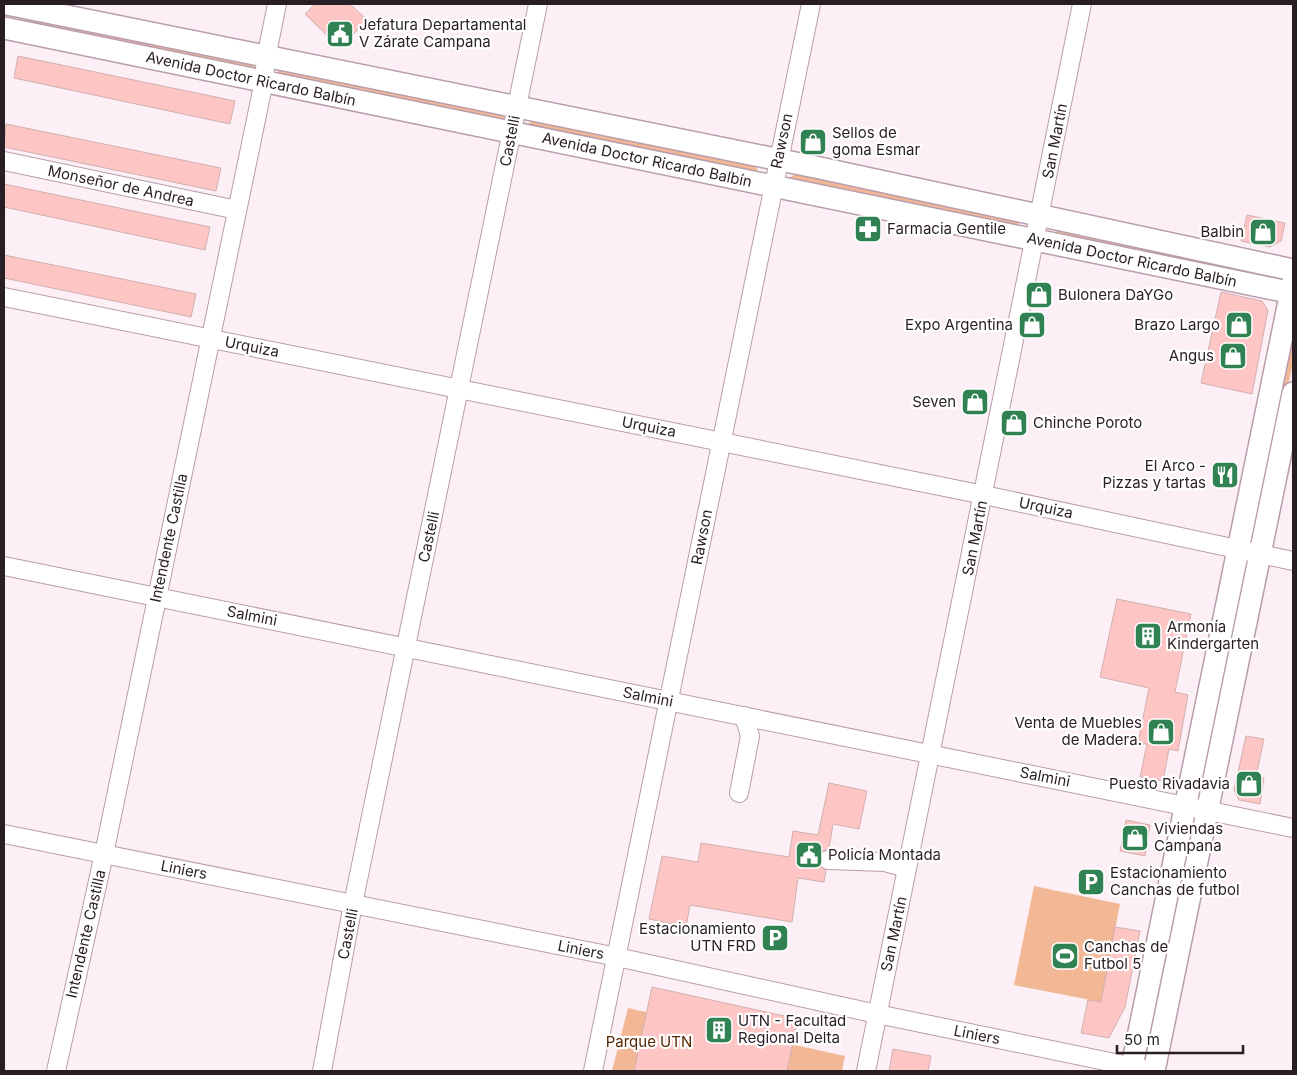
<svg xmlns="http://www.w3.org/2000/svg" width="1297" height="1075" viewBox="0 0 1297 1075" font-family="Inter,sans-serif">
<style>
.green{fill:#f2b895}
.building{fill:#fec5c5;stroke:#d1b0b0}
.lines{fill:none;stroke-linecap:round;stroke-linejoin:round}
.minor-casing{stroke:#b99dac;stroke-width:20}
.major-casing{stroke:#b99dac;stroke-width:24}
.minor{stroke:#fff;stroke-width:18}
.major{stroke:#fff;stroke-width:21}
.labels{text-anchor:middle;stroke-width:4.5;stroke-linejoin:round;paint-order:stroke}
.poi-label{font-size:15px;fill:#281e23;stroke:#fff;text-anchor:start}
.street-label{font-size:15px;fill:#281e23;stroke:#fff}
.park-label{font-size:15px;fill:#572803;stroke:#fff}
</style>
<rect width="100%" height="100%" fill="#fcf0f6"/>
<g class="green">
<path d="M26,18L253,63L254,67L252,70L25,24Z"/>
<path d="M281,69L502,114L505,119L503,122L277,76L278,70Z"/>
<path d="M534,120L754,165L758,170L756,173L529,127L528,124Z"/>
<path d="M795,174L1015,219L1019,224L1017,227L790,181L789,178Z"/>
<path d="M1057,230L1284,279L1282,282L1055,236Z"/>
<path d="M1293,325V363L1260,519L1255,523L1252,521Z"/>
<path d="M1034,886L1120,904L1101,1002L1014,985Z"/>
<path d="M628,1008L845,1056L842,1071H612Z"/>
</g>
<g class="building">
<path d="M315,4H350L367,20L340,48L305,14Z"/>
<path d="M18,56L235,101L230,124L14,78Z"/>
<path d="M6,124L221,168L216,191L4,147Z"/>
<path d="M4,184L210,227L205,250L4,207Z"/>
<path d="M1247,215L1285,223L1281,241L1270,247L1241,241Z"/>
<path d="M4,255L196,294L191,317L4,278Z"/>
<path d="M1221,292L1262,301L1268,310L1252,394L1201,383Z"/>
<path d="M1117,599L1191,614L1175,692L1188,695L1178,751L1169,749L1163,781L1140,777L1147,744L1138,743L1149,688L1100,677Z"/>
<path d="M1246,736L1264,739L1256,777L1264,778L1260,804L1239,800L1234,790Z"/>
<path d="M829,783L867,791L859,829L833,824L829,849L823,851L817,859L819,865L826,870L824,882L798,878L792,922L690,905L686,927L649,919L662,856L698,862L701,843L789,857L793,831L818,835Z"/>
<path d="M1126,820L1150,825L1145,856L1120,851Z"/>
<path d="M1115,927L1140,931L1125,1007L1109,1038L1081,1033L1088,1000L1101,1002Z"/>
<path d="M652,987L798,1019L787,1071H634Z"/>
<path d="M893,1049L931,1056L928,1071H889Z"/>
</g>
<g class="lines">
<g class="minor-casing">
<g id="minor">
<path d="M4,161L237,210"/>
<path d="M4,297L984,495L1293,561"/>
<path d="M4,566L1293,828"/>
<path d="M739,793L750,736L744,716"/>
<path d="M4,834L617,957L877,1014L1144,1069"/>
<path d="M828,860L885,862L907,868"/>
<path d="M56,1071L104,854L264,81L266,58L277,4"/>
<path d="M322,1071L353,904L538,4"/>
<path d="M593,1071L811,4"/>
<path d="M866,1071L1082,4"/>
</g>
</g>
<g class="major-casing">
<g id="major">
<path d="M7,4L820,168L1293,270"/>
<path d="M4,28L1293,293"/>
<path d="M1131,1071L1293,282"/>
<path d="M1154,1071L1293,393"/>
</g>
</g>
<use href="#minor" class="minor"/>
<use href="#major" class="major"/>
</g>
<defs>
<g id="civic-square" transform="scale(1.4375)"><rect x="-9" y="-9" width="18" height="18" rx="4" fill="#318253" stroke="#fff"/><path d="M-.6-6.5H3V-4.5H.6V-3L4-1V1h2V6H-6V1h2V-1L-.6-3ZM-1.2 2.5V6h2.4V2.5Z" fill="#fff"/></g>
<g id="shop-square" transform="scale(1.4375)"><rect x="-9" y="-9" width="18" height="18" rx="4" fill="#318253" stroke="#fff"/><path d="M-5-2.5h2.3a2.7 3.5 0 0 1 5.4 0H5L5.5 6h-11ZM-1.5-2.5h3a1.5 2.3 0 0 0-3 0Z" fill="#fff"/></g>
<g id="pharmacy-square" transform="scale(1.4375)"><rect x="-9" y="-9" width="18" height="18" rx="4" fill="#318253" stroke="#fff"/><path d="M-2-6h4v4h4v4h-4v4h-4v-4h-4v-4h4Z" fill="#fff"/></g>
<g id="restaurant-square" transform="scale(1.4375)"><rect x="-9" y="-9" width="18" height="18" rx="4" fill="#318253" stroke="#fff"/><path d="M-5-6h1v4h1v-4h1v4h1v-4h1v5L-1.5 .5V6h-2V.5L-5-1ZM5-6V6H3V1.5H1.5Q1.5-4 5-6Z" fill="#fff"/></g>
<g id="building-square" transform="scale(1.4375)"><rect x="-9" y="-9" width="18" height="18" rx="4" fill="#318253" stroke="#fff"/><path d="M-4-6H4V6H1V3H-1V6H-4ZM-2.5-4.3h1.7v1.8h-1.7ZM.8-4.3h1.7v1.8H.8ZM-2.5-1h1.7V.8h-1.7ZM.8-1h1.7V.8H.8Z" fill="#fff"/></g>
<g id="parking-square" transform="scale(1.4375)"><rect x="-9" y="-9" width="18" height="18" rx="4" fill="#318253" stroke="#fff"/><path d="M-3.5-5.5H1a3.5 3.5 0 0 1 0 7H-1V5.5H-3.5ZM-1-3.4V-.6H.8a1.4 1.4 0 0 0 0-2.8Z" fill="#fff"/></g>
<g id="stadium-square" transform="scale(1.4375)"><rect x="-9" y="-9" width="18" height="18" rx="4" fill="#318253" stroke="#fff"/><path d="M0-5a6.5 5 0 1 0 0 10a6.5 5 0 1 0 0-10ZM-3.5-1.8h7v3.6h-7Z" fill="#fff"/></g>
</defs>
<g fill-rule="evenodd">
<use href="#civic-square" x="340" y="34"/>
<use href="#shop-square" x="813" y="142"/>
<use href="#pharmacy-square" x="868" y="229"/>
<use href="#shop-square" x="1263" y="232"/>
<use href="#shop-square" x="1039" y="295"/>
<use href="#shop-square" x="1032" y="325"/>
<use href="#shop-square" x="1239" y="325"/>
<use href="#shop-square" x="1233" y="356"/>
<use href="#shop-square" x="975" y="402"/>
<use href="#shop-square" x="1014" y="423"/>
<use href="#restaurant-square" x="1225" y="475"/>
<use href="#building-square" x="1148" y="636"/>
<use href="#shop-square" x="1161" y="732"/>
<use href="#shop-square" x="1249" y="784"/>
<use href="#shop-square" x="1135" y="838"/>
<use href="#civic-square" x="809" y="855"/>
<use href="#parking-square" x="1091" y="882"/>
<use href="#parking-square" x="775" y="938"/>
<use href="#stadium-square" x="1065" y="956"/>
<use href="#building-square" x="719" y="1030"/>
</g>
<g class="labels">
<g class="poi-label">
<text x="359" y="30">Jefatura Departamental<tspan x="359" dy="17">V Zárate Campana</tspan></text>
<text x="832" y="138">Sellos de<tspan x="832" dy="17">goma Esmar</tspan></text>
<text x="887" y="234">Farmacia Gentile</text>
<text x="1244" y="237" text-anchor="end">Balbin</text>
<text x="1058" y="300">Bulonera DaYGo</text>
<text x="1013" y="330" text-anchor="end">Expo Argentina</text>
<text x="1220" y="330" text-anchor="end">Brazo Largo</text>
<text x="1214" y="361" text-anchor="end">Angus</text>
<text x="956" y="407" text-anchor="end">Seven</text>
<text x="1033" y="428">Chinche Poroto</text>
<text x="1206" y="471" text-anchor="end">El Arco -<tspan x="1206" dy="17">Pizzas y tartas</tspan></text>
<text x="1167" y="632">Armonía<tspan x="1167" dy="17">Kindergarten</tspan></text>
<text x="1142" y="728" text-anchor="end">Venta de Muebles<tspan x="1142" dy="17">de Madera.</tspan></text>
<text x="1230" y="789" text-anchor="end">Puesto Rivadavia</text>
<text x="1154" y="834">Viviendas<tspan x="1154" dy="17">Campana</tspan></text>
<text x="828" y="860">Policía Montada</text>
<text x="1110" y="878">Estacionamiento<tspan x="1110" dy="17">Canchas de futbol</tspan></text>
<text x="756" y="934" text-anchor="end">Estacionamiento<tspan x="756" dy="17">UTN FRD</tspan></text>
<text x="1084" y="952">Canchas de<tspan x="1084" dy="17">Futbol 5</tspan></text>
<text x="738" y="1026">UTN - Facultad<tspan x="738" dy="17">Regional Delta</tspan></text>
</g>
<g class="street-label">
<text transform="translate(251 79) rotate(12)" y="5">Avenida Doctor Ricardo Balbín</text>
<text transform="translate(510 141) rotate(-79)" y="5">Castelli</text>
<text transform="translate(782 141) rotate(-78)" y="5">Rawson</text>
<text transform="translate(1055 141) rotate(-79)" y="5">San Martín</text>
<text transform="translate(647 160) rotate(12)" y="5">Avenida Doctor Ricardo Balbín</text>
<text transform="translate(121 186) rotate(12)" y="5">Monseñor de Andrea</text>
<text transform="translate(1132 260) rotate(12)" y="5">Avenida Doctor Ricardo Balbín</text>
<text transform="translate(252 347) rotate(11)" y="5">Urquiza</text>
<text transform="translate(649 427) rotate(11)" y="5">Urquiza</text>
<text transform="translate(1046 508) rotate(12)" y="5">Urquiza</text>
<text transform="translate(429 537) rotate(-78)" y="5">Castelli</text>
<text transform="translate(702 537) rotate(-79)" y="5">Rawson</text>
<text transform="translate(169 538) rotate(-78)" y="5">Intendente Castilla</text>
<text transform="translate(975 538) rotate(-79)" y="5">San Martín</text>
<text transform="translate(252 616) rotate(11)" y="5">Salmini</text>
<text transform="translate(648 697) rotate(11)" y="5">Salmini</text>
<text transform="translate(1045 777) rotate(11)" y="5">Salmini</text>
<text transform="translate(184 870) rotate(11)" y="5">Liniers</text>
<text transform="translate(86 934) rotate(-77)" y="5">Intendente Castilla</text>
<text transform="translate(348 934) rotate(-79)" y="5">Castelli</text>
<text transform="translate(894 934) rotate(-78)" y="5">San Martín</text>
<text transform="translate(581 950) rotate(11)" y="5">Liniers</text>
<text transform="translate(977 1035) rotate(11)" y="5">Liniers</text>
</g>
<g class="park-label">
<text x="649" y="1047">Parque UTN</text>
</g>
</g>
<rect width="1297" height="1075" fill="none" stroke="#281e23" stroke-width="10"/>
<path d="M1117 1045v8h126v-8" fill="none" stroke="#281e23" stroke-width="2.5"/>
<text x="1124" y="1045" font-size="15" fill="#281e23" stroke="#ffffff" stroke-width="4" paint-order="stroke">50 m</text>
</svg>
